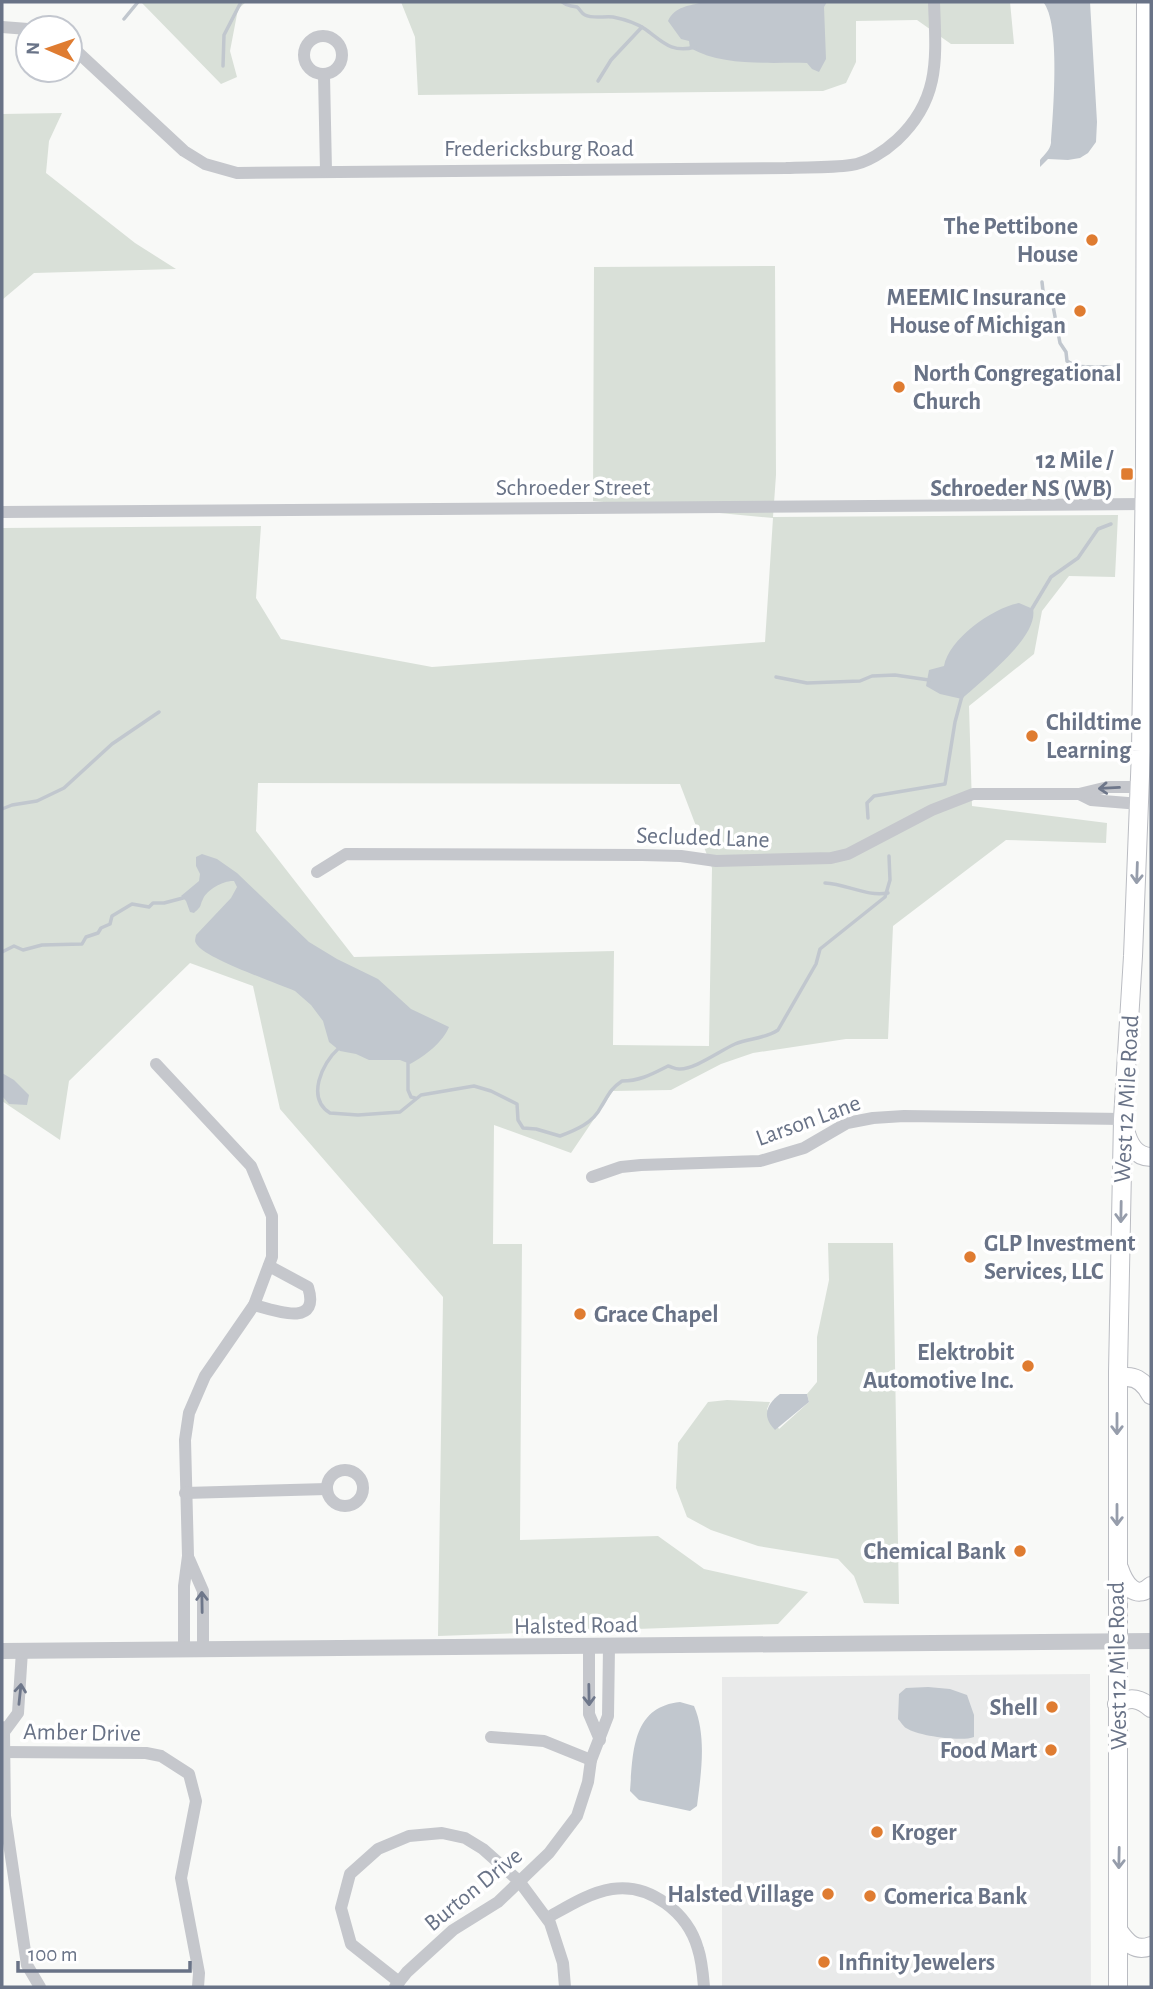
<svg xmlns="http://www.w3.org/2000/svg" width="1153" height="1989" viewBox="0 0 1153 1989" font-family="'Alegreya Sans',sans-serif">
<style>
.built{fill:#e9eaea}
.green{fill:#d9e0d8;fill-rule:evenodd}
.water{fill:#c1c7ce}
.lines{fill:none;stroke-linecap:round;stroke-linejoin:round}
.stream{stroke:#c1c7ce;stroke-width:3.5}
.secondary-casing{stroke:#babcc2;stroke-width:20}
.minor{stroke:#c5c7cc;stroke-width:12}
.tertiary{stroke:#c5c7cc;stroke-width:16}
.secondary{stroke:#fff;stroke-width:18}
.oneway{stroke:#6e778a}
.oneway2{stroke:#969dab}
.poi-dot{fill:#df7c31;stroke:#fff;stroke-width:2.5}
.labels{text-anchor:middle;stroke-width:7;stroke-linejoin:round;paint-order:stroke}
.street-label{font-size:24px;fill:#697387;stroke:#fff}
.poi-label{font-size:24px;font-weight:bold;fill:#697387;stroke:#fff;text-anchor:end}
</style>
<rect width="100%" height="100%" fill="#f8f9f7"/>
<path class="built" d="M1090,1674L1091,1987H722V1677Z"/>
<g class="green">
<path d="M141,2H246L238,9L230,51L237,77L221,84Z"/>
<path d="M401,2H1010L1014,44H951L917,20L856,21V62L846,83L823,91L418,95L415,37Z"/>
<path d="M62,113L49,141L46,173L135,243L176,269L34,273L2,300V114Z"/>
<path d="M775,266L776,475L773,517L1118,515L1115,577L1069,576L1042,611L1034,654L969,706L972,806L1107,823L1106,843L1006,840L893,926L888,1039H846L753,1053L721,1064L671,1090L613,1091L571,1153L494,1125L493,1244H522L520,1540L658,1536L704,1569L808,1592L778,1624L438,1636L443,1297L280,1109L253,986L190,963L69,1081L60,1140L2,1101V528L261,526L256,598L281,639L432,667L765,642L773,518L593,501L594,267ZM258,783L680,784L712,868L709,1046L613,1045L614,951L354,957L256,831Z"/>
<path d="M828,1243H893L899,1604L864,1603L854,1576L838,1559L758,1546L711,1530L687,1517L676,1488L678,1443L708,1402L727,1400L770,1402L767,1409L779,1429L809,1402L807,1394L817,1382V1337L829,1280Z"/>
</g>
<g class="water">
<path d="M704,2H827L824,7L826,59L819,72L812,69L807,63C769,62 724,67 690,48L689,41L681,39L668,21C675,6 689,6 704,2Z"/>
<path d="M1043,2H1090L1097,122L1096,142L1088,153L1080,158L1068,160L1048,159L1040,167V160C1044,155 1050,150 1051,143C1053,114 1061,22 1043,2Z"/>
<path d="M1019,603L1033,609C1039,637 982,680 962,699L940,694L926,686L929,670L944,666C949,639 992,608 1019,603Z"/>
<path d="M202,854L217,859L237,873L309,942L337,959L378,979L411,1009L449,1027C443,1042 425,1056 410,1064L400,1060H369L356,1054L340,1051L329,1042L323,1021L311,1005L295,991C276,983 208,959 198,946C194,941 195,941 196,935L231,898L237,887L234,881C225,880 207,889 203,899C199,907 203,905 194,913L190,912L186,901L181,896L199,881L200,874L196,866V857Z"/>
<path d="M2,1073L14,1080L29,1095L27,1105L9,1104L2,1096Z"/>
<path d="M780,1394H807L809,1402L775,1430C761,1416 767,1404 780,1394Z"/>
<path d="M928,1687L950,1689L967,1695L974,1715V1737C962,1742 918,1736 906,1728C904,1727 900,1721 898,1719L899,1694L906,1688Z"/>
<path d="M680,1702L694,1706C707,1736 701,1774 697,1806L690,1811L639,1800L630,1791C633,1752 632,1707 680,1702Z"/>
</g>
<g class="lines">
<g class="stream">
<path d="M562,2C568,7 570,5 577,7C580,9 581,13 585,15C593,19 604,16 613,17C623,19 636,23 645,29C661,40 671,54 695,47"/>
<path d="M124,19L138,2"/>
<path d="M223,66L224,35L241,2"/>
<path d="M598,81L611,60L642,27"/>
<path d="M1042,282L1043,291L1053,306L1060,343L1066,352L1067,361C1079,370 1095,366 1110,367"/>
<path d="M1030,612L1051,577L1078,558L1098,529L1111,524"/>
<path d="M776,677L807,683L860,681L872,676L895,675L929,680"/>
<path d="M2,809L12,805L37,801L64,788L112,744L159,712"/>
<path d="M868,818L867,803L874,796L945,784L955,722L962,696"/>
<path d="M825,883C847,884 866,897 888,893"/>
<path d="M2,952L14,946L23,950L42,945L82,944L86,937L98,933L101,928L110,924L112,916L132,904L149,907L153,903H164L183,898"/>
<path d="M338,1049C322,1063 306,1098 330,1113L358,1115L400,1112L421,1095L474,1086L491,1091L517,1104L518,1120L523,1128L536,1129L560,1136C576,1130 593,1123 601,1107C608,1096 610,1089 622,1081C640,1081 652,1074 668,1066C672,1067 675,1069 679,1069C694,1070 721,1050 735,1044C749,1038 765,1039 778,1030L816,964L820,949L885,897L890,880L889,856"/>
<path d="M408,1063V1090L411,1097L415,1098"/>
</g>
<g class="secondary-casing">
<g id="secondary">
<path d="M1125,1129C1128,1143 1135,1157 1151,1157"/>
<path d="M1118,1379C1133,1373 1144,1381 1151,1395"/>
<path d="M1119,1568C1124,1583 1135,1601 1151,1586"/>
<path d="M1117,1704C1130,1696 1140,1698 1151,1708"/>
<path d="M1118,1930C1127,1943 1135,1952 1151,1946"/>
<path d="M1118,1987V1372L1123,1119L1133,956L1141,751L1145,466L1146,2"/>
</g>
</g>
<g class="minor">
<path d="M2,27L28,29"/>
<circle cx="323" cy="55" r="19"/>
<path d="M70,45L184,151L205,164L237,173L786,168C807,167 830,168 851,165C867,163 885,151 897,140C941,99 936,57 934,2"/>
<path d="M324,75L326,171"/>
<path d="M2,512L1144,504"/>
<path d="M1079,794L1091,800L1140,804"/>
<path d="M317,872L346,854L642,855L681,856L716,861L831,858L848,854L932,810L973,794H1079L1108,787H1140"/>
<path d="M156,1064L251,1166L272,1216V1257L254,1305L205,1376L189,1413L185,1440L188,1556L184,1586V1651"/>
<path d="M592,1177L621,1167L641,1165L760,1161L804,1148L847,1123L873,1118L904,1116L1123,1119"/>
<path d="M254,1305C275,1311 321,1328 308,1287L269,1266"/>
<circle cx="345" cy="1488" r="18"/>
<path d="M185,1493L327,1489"/>
<path d="M189,1559L203,1591V1651"/>
<path d="M589,1647V1714L600,1740"/>
<path d="M2,1727L4,1732L5,1816L27,1965L40,1987"/>
<path d="M4,1732L18,1713L22,1651"/>
<path d="M491,1737L544,1741L591,1760"/>
<path d="M2,1752L146,1753L161,1756L189,1774L196,1801L181,1878L199,1973L198,1987"/>
<path d="M547,1918C567,1907 588,1893 612,1889C650,1883 688,1913 698,1949C702,1961 703,1975 704,1987"/>
<path d="M399,1982L351,1944L341,1908L350,1874L378,1849L409,1836L442,1833L465,1838L483,1849L519,1881L550,1923L563,1963L565,1987"/>
<path d="M395,1987L407,1972L453,1930L498,1902L549,1853L577,1816L588,1782L591,1760L608,1716L609,1647"/>
</g>
<path class="tertiary" d="M2,1651L1151,1641"/>
<use href="#secondary" class="secondary"/>
</g>
<defs><path id="oneway-shaft" d="M-6 0H5M1.5-3L5.5 0L1.5 3" fill="none" stroke-width="1.6" stroke-linecap="round" stroke-linejoin="round" transform="scale(1.75)"/></defs>
<g class="oneway">
<use href="#oneway-shaft" transform="translate(1109 788) rotate(177)"/>
<use href="#oneway-shaft" transform="translate(202 1602) rotate(-91)"/>
<use href="#oneway-shaft" transform="translate(20 1694) rotate(-84)"/>
<use href="#oneway-shaft" transform="translate(589 1695) rotate(89)"/>
</g>
<g class="oneway2">
<use href="#oneway-shaft" transform="translate(1137 873) rotate(92)"/>
<use href="#oneway-shaft" transform="translate(1121 1212) rotate(91)"/>
<use href="#oneway-shaft" transform="translate(1117 1424) rotate(90)"/>
<use href="#oneway-shaft" transform="translate(1117 1515) rotate(90)"/>
<use href="#oneway-shaft" transform="translate(1119 1858) rotate(91)"/>
</g>
<g class="poi-dot">
<circle cx="1092" cy="240" r="7"/>
<circle cx="1080" cy="311" r="7"/>
<circle cx="899" cy="387" r="7"/>
<rect x="1120" y="467" width="14" height="14" rx="3.5"/>
<circle cx="1032" cy="736" r="7"/>
<circle cx="970" cy="1257" r="7"/>
<circle cx="580" cy="1314" r="7"/>
<circle cx="1028" cy="1366" r="7"/>
<circle cx="1020" cy="1551" r="7"/>
<circle cx="1052" cy="1707" r="7"/>
<circle cx="1051" cy="1750" r="7"/>
<circle cx="877" cy="1832" r="7"/>
<circle cx="828" cy="1894" r="7"/>
<circle cx="870" cy="1896" r="7"/>
<circle cx="824" cy="1962" r="7"/>
</g>
<g class="labels">
<g class="street-label">
<text x="539" y="156">Fredericksburg Road</text>
<text x="573" y="495">Schroeder Street</text>
<text transform="translate(703 837) rotate(2)" y="8">Secluded Lane</text>
<text transform="translate(1126 1099) rotate(-87)" y="8">West 12 Mile Road</text>
<text transform="translate(808 1120) rotate(-20)" y="8">Larson Lane</text>
<text transform="translate(576 1625) rotate(-1)" y="8">Halsted Road</text>
<text transform="translate(1117 1666) rotate(-91)" y="8">West 12 Mile Road</text>
<text transform="translate(82 1732) rotate(1)" y="8">Amber Drive</text>
<text transform="translate(473 1889) rotate(-39)" y="8">Burton Drive</text>
</g>
<g class="poi-label">
<text x="1078" y="234">The Pettibone<tspan x="1078" dy="28">House</tspan></text>
<text x="1066" y="305">MEEMIC Insurance<tspan x="1066" dy="28">House of Michigan</tspan></text>
<text x="913" y="381" text-anchor="start">North Congregational<tspan x="913" dy="28">Church</tspan></text>
<text x="1113" y="468">12 Mile /<tspan x="1113" dy="28">Schroeder NS (WB)</tspan></text>
<text x="1046" y="730" text-anchor="start">Childtime<tspan x="1046" dy="28">Learning</tspan></text>
<text x="984" y="1251" text-anchor="start">GLP Investment<tspan x="984" dy="28">Services, LLC</tspan></text>
<text x="594" y="1322" text-anchor="start">Grace Chapel</text>
<text x="1014" y="1360">Elektrobit<tspan x="1014" dy="28">Automotive Inc.</tspan></text>
<text x="1006" y="1559">Chemical Bank</text>
<text x="1038" y="1715">Shell</text>
<text x="1037" y="1758">Food Mart</text>
<text x="891" y="1840" text-anchor="start">Kroger</text>
<text x="814" y="1902">Halsted Village</text>
<text x="884" y="1904" text-anchor="start">Comerica Bank</text>
<text x="838" y="1970" text-anchor="start">Infinity Jewelers</text>
</g>
</g>
<rect width="1153" height="1989" fill="none" stroke="#697387" stroke-width="7"/>
<g transform="translate(49 49) rotate(272)"><circle r="33" fill="#ffffff" stroke="#c3c7cf" stroke-width="2"/>
<path d="M0-5L12 26L0 18L-12 26Z" fill="#df7c31"/>
<text y="-10" font-size="19" font-weight="bold" text-anchor="middle" fill="#697387">N</text>
</g>
<path d="M18 1961v10h172v-10" fill="none" stroke="#697387" stroke-width="3.5"/>
<text x="28" y="1961" font-size="21" fill="#697387" stroke="#ffffff" stroke-width="5" paint-order="stroke">100 m</text>
</svg>
